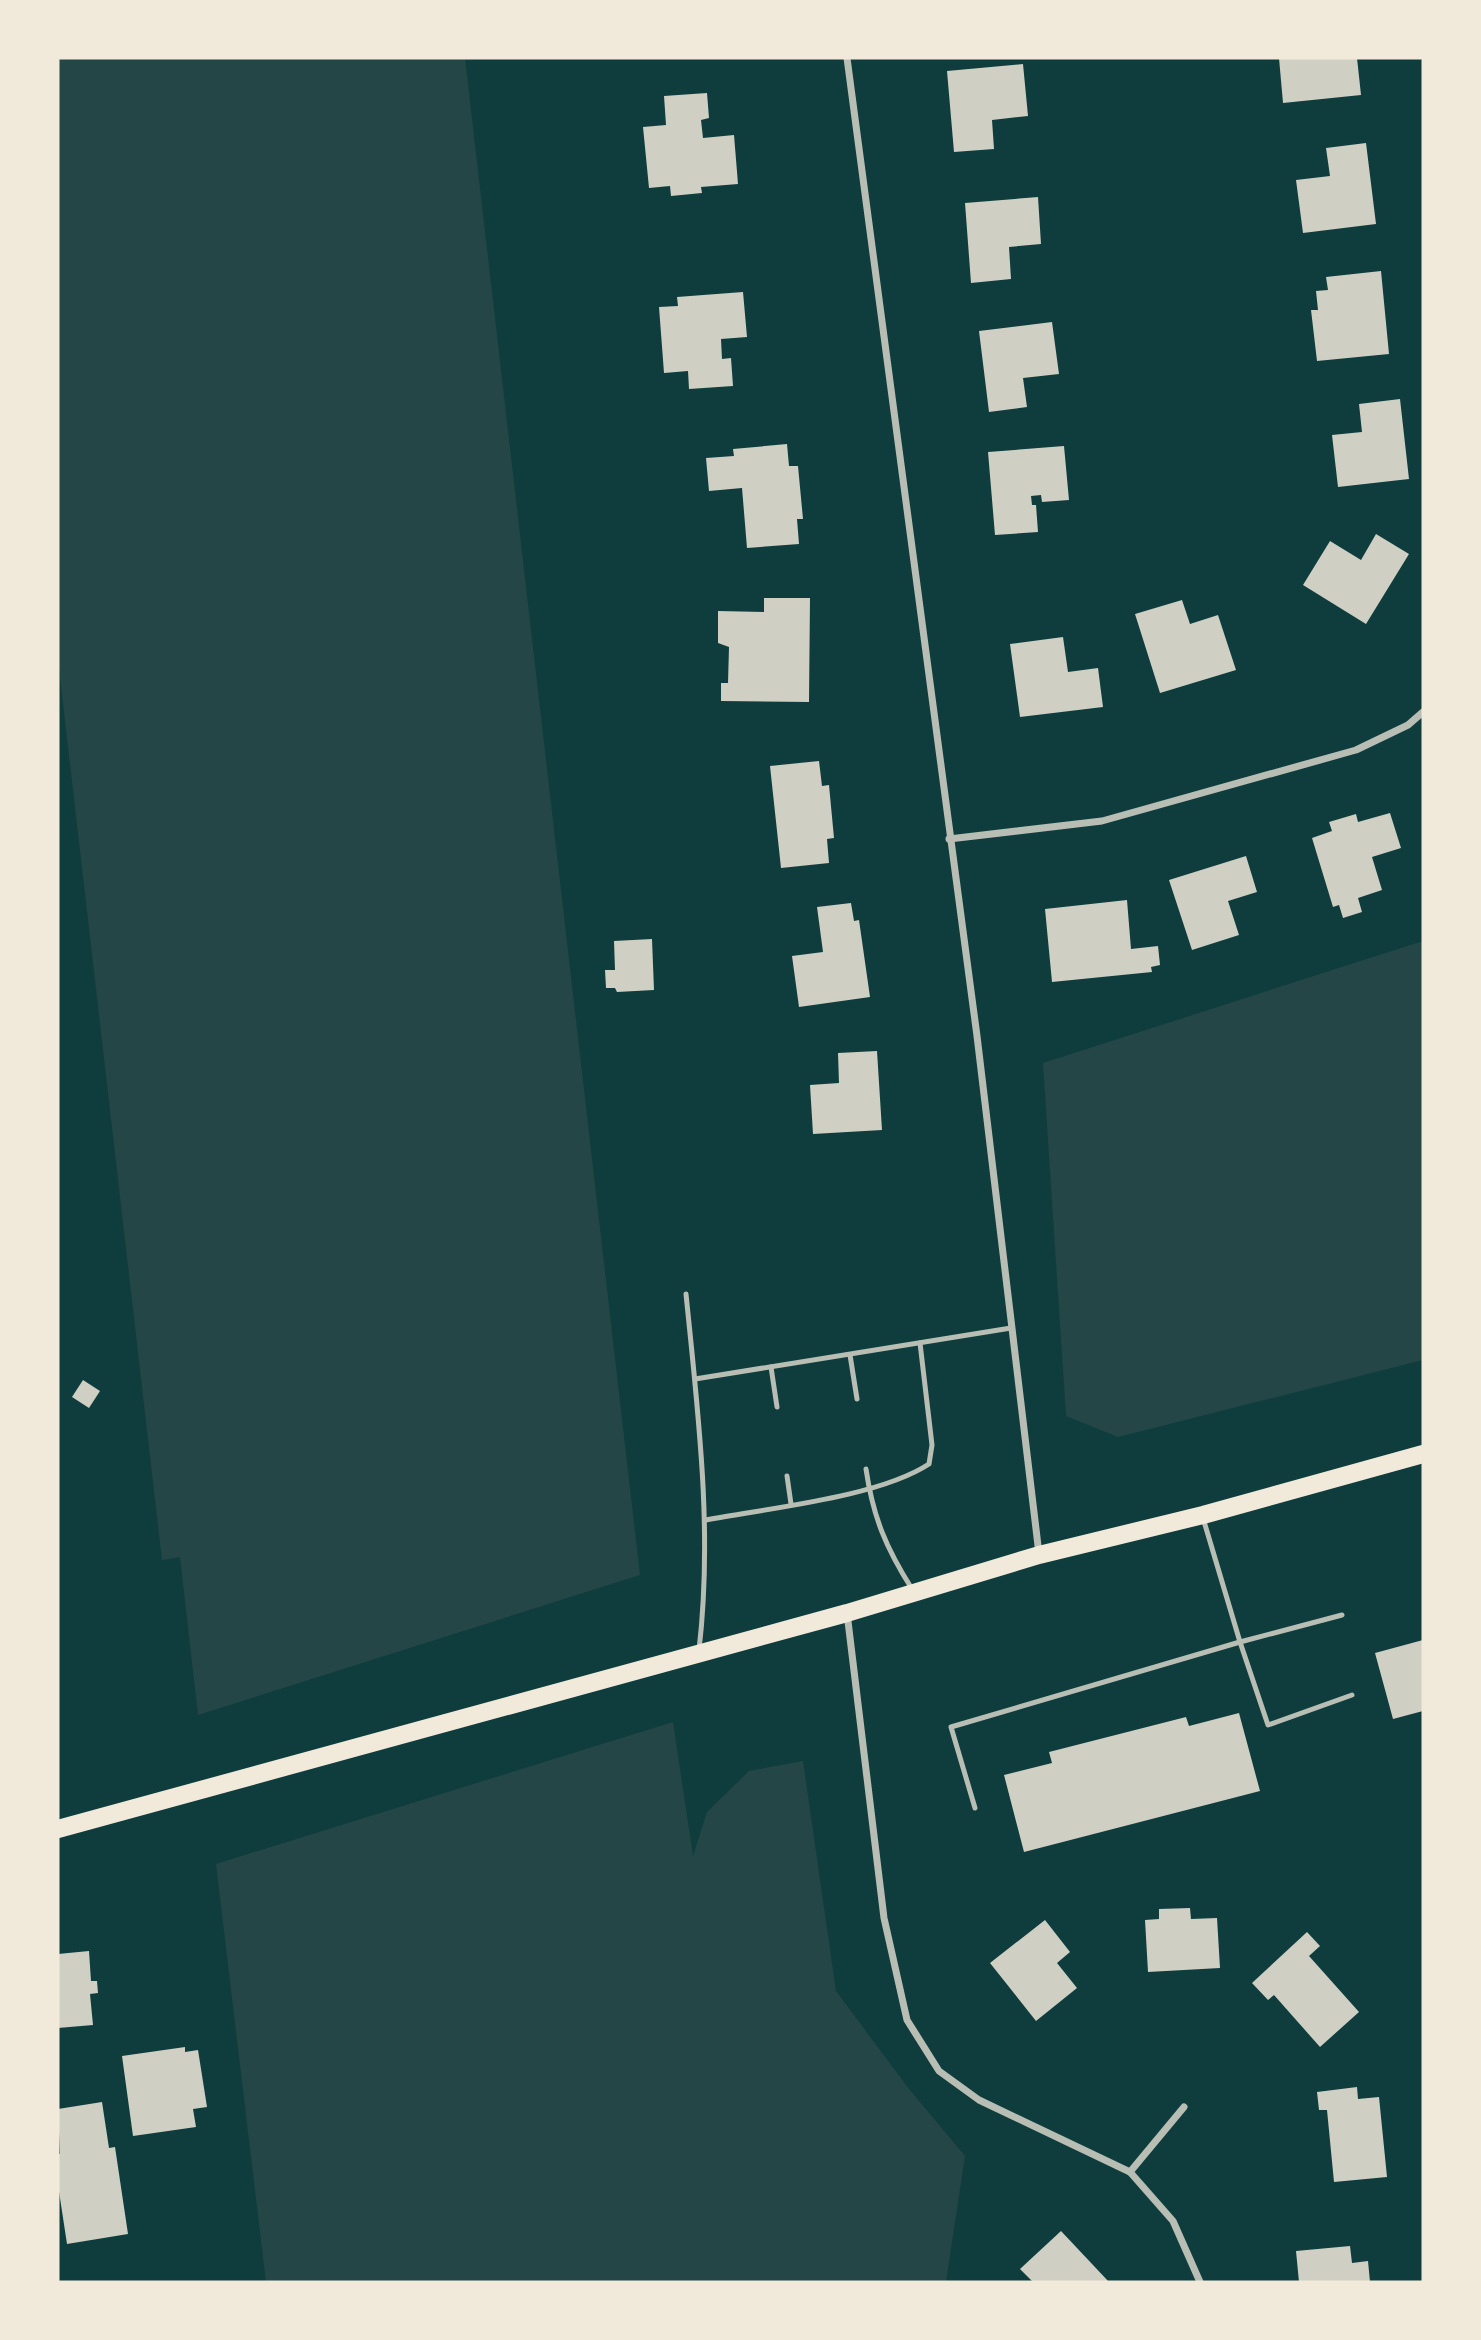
<svg xmlns="http://www.w3.org/2000/svg" width="1481" height="2340" viewBox="0 0 1481 2340" font-family="'IBM Plex Sans',sans-serif">
<style>
.green{fill:#244646}
.building{fill:#cfcfc3}
.lines{fill:none;stroke-linecap:round;stroke-linejoin:round}
.service{stroke:#b8beb3;stroke-width:5}
.minor{stroke:#b8beb3;stroke-width:7}
.primary{stroke:#f1e9da;stroke-width:18}
</style>
<rect width="100%" height="100%" fill="#0f3d3e"/>
<g class="green">
<path d="M58,58H465L640,1575L198,1715L180,1557L162,1560L58,660Z"/>
<path d="M1423,941V1360L1118,1437L1066,1416L1043,1063Z"/>
<path d="M673,1722L693,1856L707,1812L749,1771L803,1761L836,1991L909,2089L965,2156L946,2282H266L216,1864Z"/>
</g>
<g class="building">
<path d="M1279,58H1357L1361,95L1283,103Z"/>
<path d="M1023,64L1028,116L992,120L994,149L954,152L947,71Z"/>
<path d="M707,93L709,118L701,120L703,138L734,135L738,184L701,187L702,193L671,196L670,186L649,188L643,127L666,125L664,96Z"/>
<path d="M1366,143L1376,224L1303,233L1296,180L1330,176L1326,148Z"/>
<path d="M1038,197L1041,244L1009,247L1011,279L971,283L965,203Z"/>
<path d="M1381,271L1389,354L1317,361L1311,310H1318L1316,291L1328,290L1326,277Z"/>
<path d="M743,292L747,337L721,339L722,359L731,358L733,386L689,389L688,371L664,373L659,307L678,306L677,297Z"/>
<path d="M1052,322L1059,374L1023,378L1027,407L989,412L979,331Z"/>
<path d="M1400,399L1409,479L1338,487L1332,435L1362,432L1359,404Z"/>
<path d="M787,444L789,466H798L803,519H797L799,544L747,548L742,488L709,491L706,458L734,456L733,449Z"/>
<path d="M1064,446L1069,500L1042,502L1041,495L1031,496L1032,505H1036L1038,532L995,535L988,452Z"/>
<path d="M1376,534L1409,554L1366,624L1303,585L1330,541L1361,560Z"/>
<path d="M764,598H810L809,702L721,701V683H728L729,647L718,643V611L764,612Z"/>
<path d="M1182,600L1190,624L1218,615L1236,670L1160,693L1135,614Z"/>
<path d="M1063,637L1068,672L1098,668L1103,707L1020,717L1010,644Z"/>
<path d="M819,761L822,786L829,785L834,838L827,839L829,863L781,868L770,766Z"/>
<path d="M1390,813L1401,848L1372,857L1382,890L1358,898L1362,912L1343,918L1339,905L1333,907L1312,838L1332,831L1329,822L1356,814L1358,822Z"/>
<path d="M1246,856L1257,892L1228,901L1239,935L1192,950L1169,880Z"/>
<path d="M1127,900L1131,949L1158,946L1160,965L1151,967L1152,972L1052,982L1045,909Z"/>
<path d="M851,903L854,921L859,920L870,997L799,1007L792,956L823,952L817,907Z"/>
<path d="M652,939L654,990L617,992L615,988H606L605,970H615L614,941Z"/>
<path d="M877,1051L882,1130L813,1134L810,1085L839,1083L838,1053Z"/>
<path d="M83,1380L100,1391L89,1408L72,1397Z"/>
<path d="M1423,1640V1711L1393,1719L1375,1653Z"/>
<path d="M1239,1713L1260,1791L1024,1852L1004,1775L1052,1763L1049,1752L1186,1717L1189,1726Z"/>
<path d="M1190,1908L1191,1919L1217,1918L1220,1968L1148,1972L1145,1920L1159,1919V1909Z"/>
<path d="M1045,1920L1070,1952L1057,1963L1077,1988L1036,2021L990,1963Z"/>
<path d="M1307,1932L1320,1946L1309,1956L1359,2012L1320,2047L1274,1995L1268,2000L1252,1983Z"/>
<path d="M89,1951L91,1981H97L98,1993L90,1994L93,2025L58,2028V1954Z"/>
<path d="M185,2047V2052L198,2050L207,2107L193,2109L196,2127L133,2136L122,2056Z"/>
<path d="M1357,2087L1358,2099L1379,2097L1387,2177L1334,2182L1327,2110H1319L1317,2092Z"/>
<path d="M102,2102L109,2148L115,2147L128,2234L67,2244L58,2185V2154H60L58,2109Z"/>
<path d="M1061,2231L1109,2282H1033L1020,2269Z"/>
<path d="M1350,2246L1352,2263L1368,2261L1370,2282H1299L1296,2251Z"/>
</g>
<g class="lines">
<g class="service">
<path d="M686,1294C698,1413 713,1531 699,1650"/>
<path d="M850,1355L857,1399"/>
<path d="M771,1367L777,1407"/>
<path d="M695,1379L1011,1328"/>
<path d="M866,1469C873,1517 886,1548 912,1589"/>
<path d="M787,1476L791,1504"/>
<path d="M706,1520C769,1508 879,1497 929,1464L932,1445L920,1343"/>
<path d="M1342,1615L1240,1642L1268,1725L1352,1695"/>
<path d="M975,1808L951,1727L1240,1642L1203,1518"/>
</g>
<g class="minor">
<path d="M847,58L977,1036L1039,1554"/>
<path d="M949,839L1102,821L1356,750L1408,725L1423,712"/>
<path d="M847,1613L884,1918L907,2020L939,2071L979,2100L1130,2172L1173,2221L1200,2282"/>
<path d="M1130,2172L1184,2107"/>
</g>
<path class="primary" d="M58,1829L847,1613L1039,1555L1203,1515L1423,1454"/>
</g>
<rect width="1481" height="2340" fill="none" stroke="#f1e9da" stroke-width="119"/>
</svg>
